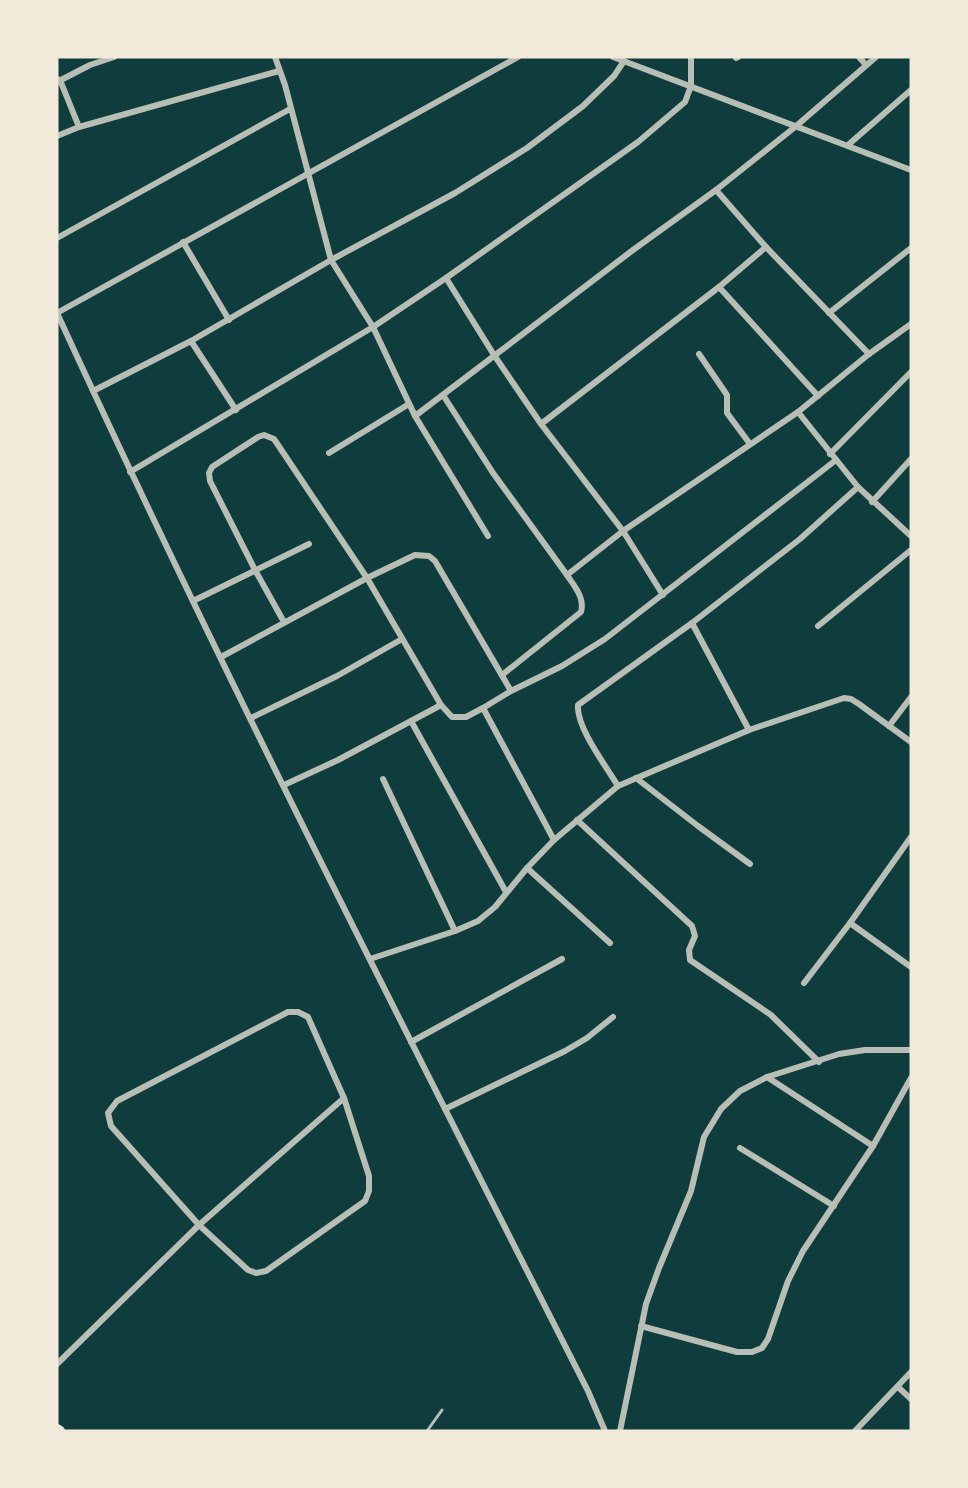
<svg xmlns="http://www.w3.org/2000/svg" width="968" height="1488" viewBox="0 0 968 1488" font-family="Signika,sans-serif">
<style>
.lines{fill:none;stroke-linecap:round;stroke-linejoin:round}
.service{stroke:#b8beb3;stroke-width:3}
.minor{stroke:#b8beb3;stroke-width:6}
.primary{stroke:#f1e9da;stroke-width:10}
</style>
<rect width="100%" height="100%" fill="#0f3d3e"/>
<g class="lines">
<path class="service" d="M427,1431L442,1410"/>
<g class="minor">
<path d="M275,57L285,85L331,260L373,327L415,416L488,536"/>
<path d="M613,57L911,170"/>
<path d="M859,57L866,65"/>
<path d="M736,58L738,57"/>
<path d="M57,79L60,80L79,127"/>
<path d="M57,82L90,65L114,57"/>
<path d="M57,136L79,127L279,71"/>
<path d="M848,145L911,90"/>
<path d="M716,190L766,247L869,354"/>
<path d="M57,238L290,109"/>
<path d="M183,242L229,320"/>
<path d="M446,278L638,142L685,102L691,86V57"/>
<path d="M719,287L766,247"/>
<path d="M57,313C224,677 407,1034 588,1391L605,1431"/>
<path d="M57,313L518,57"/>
<path d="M829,313L911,248"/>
<path d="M191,341L236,410"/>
<path d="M699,354L727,395V413L750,444"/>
<path d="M93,391L191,341L331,260L455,193L527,148L583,106L614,76L624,61"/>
<path d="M443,395L493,473L567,575"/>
<path d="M798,412L858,487L911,536"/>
<path d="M415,416L633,250L716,190L795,127L876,57"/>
<path d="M541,424L719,287L818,396"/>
<path d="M329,453L409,404"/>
<path d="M830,454L911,372"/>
<path d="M130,472L373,327L446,278L494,355L541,424L623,531L663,595"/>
<path d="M872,502L911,459"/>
<path d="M193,601L309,544"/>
<path d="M692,623L749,730"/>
<path d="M818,626L911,550"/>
<path d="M221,657L367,578L274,439L264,435L258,437L212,467L209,473L210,481L255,570L284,622"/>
<path d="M502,675L581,612C585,598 575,587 567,575L623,531L798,412L869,354L911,324"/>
<path d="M511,691L435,561L429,556L415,555L367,578L441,705L452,717H466L483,708L511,691L562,666L605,639L836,460"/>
<path d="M483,708L554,840"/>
<path d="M251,718L337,676L402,639"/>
<path d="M411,721L506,892"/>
<path d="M889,726L911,697"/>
<path d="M636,778L698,826L750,864"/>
<path d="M383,779L455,931"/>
<path d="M284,785L338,760L441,705"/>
<path d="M618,786C606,766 576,727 578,705L692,623L800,539L858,487"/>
<path d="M577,820L692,926L695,936L689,950L690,960L771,1015L819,1062"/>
<path d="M527,868L610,943"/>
<path d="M850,923L911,837"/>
<path d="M370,959L455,931L478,921L495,907L527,868L554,840L618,786L749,730L844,698L851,699L859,704L911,742"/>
<path d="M804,983L850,923L911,967"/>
<path d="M411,1042L562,959"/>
<path d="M767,1077L873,1146"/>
<path d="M445,1109L565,1051L587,1038L613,1017"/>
<path d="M740,1148L834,1206"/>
<path d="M641,1326L737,1352H752L762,1348L768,1339L788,1281L803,1251L873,1146L911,1078"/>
<path d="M57,1364L199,1225L344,1098L308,1017L298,1012H288L117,1101L108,1113L111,1126L199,1225L248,1270L256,1273L266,1271L365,1201L369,1191V1176L344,1098"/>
<path d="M898,1387L911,1399"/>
<path d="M620,1431L646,1304L659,1268L691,1191L704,1137L721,1109L740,1091L767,1077L839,1054L865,1050H911"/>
<path d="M855,1431L911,1372"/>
</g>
<path class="primary" d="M57,1429L60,1431"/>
</g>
<rect width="968" height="1488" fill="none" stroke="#f1e9da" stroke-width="117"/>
</svg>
